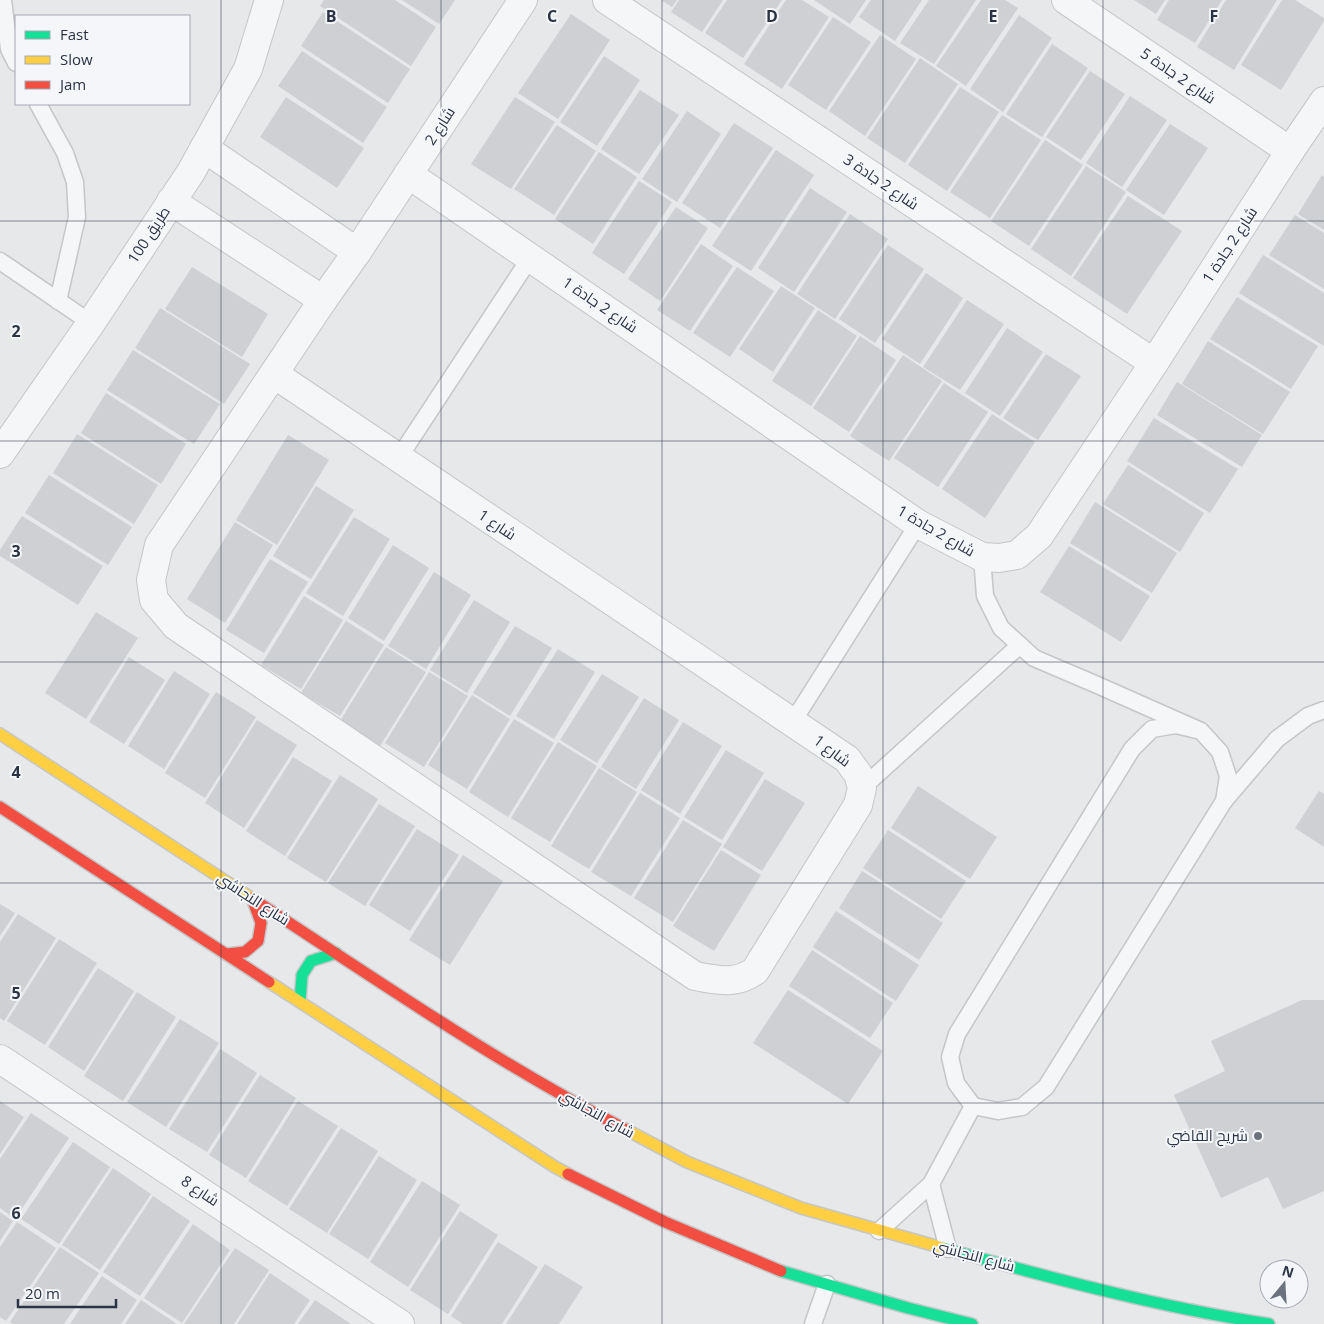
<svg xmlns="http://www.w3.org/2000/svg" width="1324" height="1324" viewBox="0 0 1324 1324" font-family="'Open Sans',Cairo,sans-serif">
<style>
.building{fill:#ced0d3}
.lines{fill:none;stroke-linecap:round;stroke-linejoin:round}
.lane-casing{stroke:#c4c6c8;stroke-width:19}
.street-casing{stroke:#c4c6c8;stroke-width:30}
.fast-casing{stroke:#c4c6c8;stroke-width:14}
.slow-casing{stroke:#c4c6c8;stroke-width:14}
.jam-casing{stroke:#c4c6c8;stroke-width:14}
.lane{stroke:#f5f6f7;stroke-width:16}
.street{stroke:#f5f6f7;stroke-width:28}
.fast{stroke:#16e098;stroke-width:11}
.slow{stroke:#ffcf43;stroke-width:11}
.jam{stroke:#f24e42;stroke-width:11}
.grid{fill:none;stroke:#2b3445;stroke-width:1;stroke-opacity:0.55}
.poi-dot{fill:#6c737f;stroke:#f4f6f9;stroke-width:2}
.labels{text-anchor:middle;stroke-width:4;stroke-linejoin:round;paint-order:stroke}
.street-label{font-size:15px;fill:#2b3445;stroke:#f4f6f9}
.poi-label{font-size:15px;fill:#2b3445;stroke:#f4f6f9;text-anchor:end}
.grid-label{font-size:16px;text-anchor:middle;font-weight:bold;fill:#2b3445;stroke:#f4f6f9;stroke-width:4;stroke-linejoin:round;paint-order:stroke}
</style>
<rect width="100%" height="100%" fill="#e6e8ea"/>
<g class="building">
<path d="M324,0H395L436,27L411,66L320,6Z"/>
<path d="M402,0H455L439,24Z"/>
<path d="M661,0H677L672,7Z"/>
<path d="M679,0H723L702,32L671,12Z"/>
<path d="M727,0H782L743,58L705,33Z"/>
<path d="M786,0H802L829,17L782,89L744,64Z"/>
<path d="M814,0H866L850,24Z"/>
<path d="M871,0H922L895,41L859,17Z"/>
<path d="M929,0H976L934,64L900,43Z"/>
<path d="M981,0H1005L1018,8L966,86L936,66Z"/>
<path d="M1134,0H1165L1156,14Z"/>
<path d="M1169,0H1222L1195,43L1157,20Z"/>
<path d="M1226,0H1277L1234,70L1197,47Z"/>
<path d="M1282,0H1295L1324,18V21L1281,90L1241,65Z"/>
<path d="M323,12L410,69L388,103L301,46Z"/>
<path d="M571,14L610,40L558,119L518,93Z"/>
<path d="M1019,15L1052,38L1003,112L970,89Z"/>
<path d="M833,17L871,42L826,110L788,85Z"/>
<path d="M880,35L916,59L865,136L829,111Z"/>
<path d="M1052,44L1088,68L1042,137L1006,114Z"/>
<path d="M302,51L387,107L363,143L278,86Z"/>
<path d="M604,56L640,80L597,146L560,122Z"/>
<path d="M920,58L958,84L905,163L867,138Z"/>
<path d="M1090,71L1125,94L1081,160L1046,137Z"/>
<path d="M960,87L999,112L947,191L908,165Z"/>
<path d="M640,90L679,115L639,174L601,149Z"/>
<path d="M1130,96L1167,120L1122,187L1086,163Z"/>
<path d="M286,97L364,148L337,188L260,137Z"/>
<path d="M515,97L555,122L511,189L471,164Z"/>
<path d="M687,111L721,134L677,202L642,179Z"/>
<path d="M1002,115L1041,140L990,218L950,192Z"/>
<path d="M734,123L773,148L720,228L682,203Z"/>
<path d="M1170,124L1208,148L1164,215L1126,190Z"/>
<path d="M557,125L596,151L554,215L514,189Z"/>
<path d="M1045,140L1083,165L1029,246L991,221Z"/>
<path d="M776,150L814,175L751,271L712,246Z"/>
<path d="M599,152L637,177L593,244L555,219Z"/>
<path d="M1086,166L1126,192L1071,276L1031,249Z"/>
<path d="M1322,175L1324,177V230L1298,214Z"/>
<path d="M639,181L672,202L624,274L592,253Z"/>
<path d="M810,188L847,212L794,292L758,268Z"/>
<path d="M1128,196L1182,231L1127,314L1073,278Z"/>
<path d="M676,207L708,228L660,301L628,279Z"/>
<path d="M850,214L888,239L835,319L797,294Z"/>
<path d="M1295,215L1324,233V289L1269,255Z"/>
<path d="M701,244L733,266L690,331L657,310Z"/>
<path d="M888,245L924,269L875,343L839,319Z"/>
<path d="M1263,255L1324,293V346L1239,293Z"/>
<path d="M192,267L268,314L242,357L165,309Z"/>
<path d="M737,267L774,291L730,357L693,333Z"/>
<path d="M926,273L963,298L920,364L882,339Z"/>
<path d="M781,286L815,308L773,372L739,349Z"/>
<path d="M1237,297L1318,346L1291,389L1210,339Z"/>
<path d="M967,300L1004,324L960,390L923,367Z"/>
<path d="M160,308L250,364L224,404L135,348Z"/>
<path d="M818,310L857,336L811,406L772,381Z"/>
<path d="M1007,328L1043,352L1000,416L965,393Z"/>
<path d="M860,336L896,360L849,432L813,408Z"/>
<path d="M1208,341L1290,392L1263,434L1182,384Z"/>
<path d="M133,350L220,404L194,444L107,390Z"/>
<path d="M1046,354L1081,376L1038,440L1003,418Z"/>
<path d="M903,355L942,381L889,461L850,436Z"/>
<path d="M1177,382L1262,435L1242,467L1157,415Z"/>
<path d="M944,383L988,412L938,487L894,458Z"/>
<path d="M106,393L186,444L161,484L81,433Z"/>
<path d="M992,414L1035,442L985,518L942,489Z"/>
<path d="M1154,418L1238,469L1210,513L1127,461Z"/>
<path d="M77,434L158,485L134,524L53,473Z"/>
<path d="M288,435L329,460L277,545L236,520Z"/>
<path d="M1128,465L1204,513L1180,552L1103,504Z"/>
<path d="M49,475L132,527L108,565L25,513Z"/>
<path d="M316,486L354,510L311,579L273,556Z"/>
<path d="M1095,502L1177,553L1152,593L1070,543Z"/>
<path d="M22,516L103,566L78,605L0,556V550Z"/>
<path d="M354,517L390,539L343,616L306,593Z"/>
<path d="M235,522L273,545L225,623L187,599Z"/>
<path d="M393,545L429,568L384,641L348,618Z"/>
<path d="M1069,546L1150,596L1121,642L1040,592Z"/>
<path d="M270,559L308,582L264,653L226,630Z"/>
<path d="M434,572L471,595L426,669L388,646Z"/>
<path d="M304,596L343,620L301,689L261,665Z"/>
<path d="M474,600L510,622L467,693L430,670Z"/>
<path d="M96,612L138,638L86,719L45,693Z"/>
<path d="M346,621L384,645L340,716L301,693Z"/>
<path d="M515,626L552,648L510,716L473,693Z"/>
<path d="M386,647L426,672L380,746L340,721Z"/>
<path d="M558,649L595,672L554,739L516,716Z"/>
<path d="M129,657L165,680L124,744L89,722Z"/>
<path d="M174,671L210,694L164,769L128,746Z"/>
<path d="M429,672L468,696L424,767L385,743Z"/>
<path d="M602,674L639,697L597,763L560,740Z"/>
<path d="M216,692L256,717L205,798L165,773Z"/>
<path d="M472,695L510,719L467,789L428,765Z"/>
<path d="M644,698L679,720L636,789L601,767Z"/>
<path d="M514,719L554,743L508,817L469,792Z"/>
<path d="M257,720L297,745L244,828L205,803Z"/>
<path d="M683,722L722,746L680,814L641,790Z"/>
<path d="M558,742L597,766L550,842L511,818Z"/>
<path d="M726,750L764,773L722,840L684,817Z"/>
<path d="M293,757L332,781L285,856L246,831Z"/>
<path d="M599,768L637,792L589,869L551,846Z"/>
<path d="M340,775L378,799L326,882L287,858Z"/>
<path d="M765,779L805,803L762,871L723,847Z"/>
<path d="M918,786L997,837L970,879L891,828Z"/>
<path d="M1319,791L1324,794V847L1295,828Z"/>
<path d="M640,793L680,818L631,896L591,872Z"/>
<path d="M379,804L415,826L365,906L328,883Z"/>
<path d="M683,820L722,844L673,922L634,898Z"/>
<path d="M417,829L459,855L410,931L369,905Z"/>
<path d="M888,830L966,881L941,919L863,868Z"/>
<path d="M721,850L761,875L714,951L673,926Z"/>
<path d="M463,855L503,881L450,965L409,940Z"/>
<path d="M862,871L943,923L919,960L839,908Z"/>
<path d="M0,904L15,913L0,936Z"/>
<path d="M836,911L919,965L896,1001L813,947Z"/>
<path d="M18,914L56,938L4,1021L0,1018V942Z"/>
<path d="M59,939L97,963L45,1045L7,1021Z"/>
<path d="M812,950L893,1003L870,1038L789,986Z"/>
<path d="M98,968L134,991L84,1071L48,1047Z"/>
<path d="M788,990L883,1051L848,1104L753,1043Z"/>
<path d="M137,992L176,1017L123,1101L84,1076Z"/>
<path d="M1302,1000H1324V1191L1283,1209L1268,1177L1221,1198L1174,1095L1225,1071L1211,1041Z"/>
<path d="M180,1019L219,1043L166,1127L127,1102Z"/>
<path d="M220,1049L257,1073L207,1152L169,1129Z"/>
<path d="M260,1075L296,1098L246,1178L209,1155Z"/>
<path d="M0,1101L24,1117L0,1154Z"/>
<path d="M298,1101L338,1126L287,1206L248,1181Z"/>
<path d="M31,1113L69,1138L15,1219L0,1208V1159Z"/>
<path d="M341,1128L378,1151L327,1233L289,1209Z"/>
<path d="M73,1142L110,1167L59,1244L21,1219Z"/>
<path d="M379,1156L417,1180L368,1259L329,1234Z"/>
<path d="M113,1168L151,1194L100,1270L62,1245Z"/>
<path d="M422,1181L460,1205L408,1287L370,1262Z"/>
<path d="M153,1196L190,1221L140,1296L103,1272Z"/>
<path d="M460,1211L498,1235L448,1314L410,1290Z"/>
<path d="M0,1212L13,1221L0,1241Z"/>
<path d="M17,1222L56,1248L6,1321L0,1317V1247Z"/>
<path d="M193,1224L230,1250L182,1323L144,1298Z"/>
<path d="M498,1242L538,1267L502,1324H463L451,1316Z"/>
<path d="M60,1247L99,1273L64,1324H13L10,1322Z"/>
<path d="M235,1248L269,1270L234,1324H184Z"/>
<path d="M545,1264L583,1287L559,1324H506Z"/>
<path d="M270,1273L310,1300L294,1324H237Z"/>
<path d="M102,1276L137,1300L121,1324H70Z"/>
<path d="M141,1300L177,1324H125Z"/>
<path d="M315,1300L351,1324H298Z"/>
</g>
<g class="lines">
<g class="lane-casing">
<g id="lane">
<path d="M3,0L9,49L16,63"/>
<path d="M38,104L65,153L75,182L77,217L58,301"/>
<path d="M0,261L91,323"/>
<path d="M398,459L530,258"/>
<path d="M982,557L985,596L1001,628L1034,658L1095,684L1201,731L1220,752L1228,776L1224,801L1046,1087L1022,1107L998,1111L973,1106L956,1083L950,1057L957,1034L1132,749L1152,729L1176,725L1201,731"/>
<path d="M792,723L918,524"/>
<path d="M862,788L1020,645"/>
<path d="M1224,801L1277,739L1308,716L1324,710"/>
<path d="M931,1184L948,1249"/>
<path d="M879,1231L931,1184L973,1106"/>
<path d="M813,1324L827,1284"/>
</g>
</g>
<g class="street-casing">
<g id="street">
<path d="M607,0L1154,363"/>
<path d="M1066,0L1290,151"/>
<path d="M204,148L357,252"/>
<path d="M408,174L918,524L982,557L999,558L1017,555L1039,536L1154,363L1290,151L1324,101"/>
<path d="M171,201L323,300"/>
<path d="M274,374L847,759L858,774L862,788L858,805L755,971C735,985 718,980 695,976L176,626L154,600L151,580L159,545L323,300L357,252L523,0"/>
<path d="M0,454L91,323L191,172L248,69L269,0"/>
<path d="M0,1059L400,1324"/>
</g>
</g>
<g class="fast-casing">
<g id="fast">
<path d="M300,1001L302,975L311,961L336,953"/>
<path d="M943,1248C1051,1278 1159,1307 1269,1324"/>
<path d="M781,1271L908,1308L972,1324"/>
</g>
</g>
<g class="slow-casing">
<g id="slow">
<path d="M0,734L256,901"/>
<path d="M269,982L555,1167L568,1174"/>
<path d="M623,1128L687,1162L801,1208L943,1248"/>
</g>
</g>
<g class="jam-casing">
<g id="jam">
<path d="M0,807L269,982"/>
<path d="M256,901C376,979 495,1062 623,1128"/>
<path d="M227,954L245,952L258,941L261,923L252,898"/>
<path d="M568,1174L665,1222L781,1271"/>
</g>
</g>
<use href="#lane" class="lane"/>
<use href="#street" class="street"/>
<use href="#fast" class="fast"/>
<use href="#slow" class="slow"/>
<use href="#jam" class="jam"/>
</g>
<path class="grid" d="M221,0V1324M441,0V1324M662,0V1324M883,0V1324M1103,0V1324M0,221H1324M0,441H1324M0,662H1324M0,883H1324M0,1103H1324"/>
<circle class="poi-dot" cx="1258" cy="1136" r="5"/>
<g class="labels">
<g class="street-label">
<text transform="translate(1178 76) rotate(34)" y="5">شارع 2 جادة 5</text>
<text transform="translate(440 126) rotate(-57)" y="5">شارع 2</text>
<text transform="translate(881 182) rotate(34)" y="5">شارع 2 جادة 3</text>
<text transform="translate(149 235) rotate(-57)" y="5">طريق 100</text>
<text transform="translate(1230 245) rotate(-57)" y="5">شارع 2 جادة 1</text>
<text transform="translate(600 305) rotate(34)" y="5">شارع 2 جادة 1</text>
<text transform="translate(497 525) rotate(34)" y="5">شارع 1</text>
<text transform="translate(936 531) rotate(30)" y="5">شارع 2 جادة 1</text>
<text transform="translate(832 751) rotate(37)" y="5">شارع 1</text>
<text transform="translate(253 899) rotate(33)" y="5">شارع النجاشي</text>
<text transform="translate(597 1114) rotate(29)" y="5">شارع النجاشي</text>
<text transform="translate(200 1191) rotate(34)" y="5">شارع 8</text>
<text transform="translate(974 1256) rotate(15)" y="5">شارع النجاشي</text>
</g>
<g class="poi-label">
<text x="1248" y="1141">شريح القاضي</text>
</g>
</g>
<g class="grid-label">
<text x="331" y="22">B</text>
<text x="552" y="22">C</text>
<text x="772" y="22">D</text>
<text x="993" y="22">E</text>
<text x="1214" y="22">F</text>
<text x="16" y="337">2</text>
<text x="16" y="557">3</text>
<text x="16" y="778">4</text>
<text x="16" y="999">5</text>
<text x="16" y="1219">6</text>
</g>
<rect x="15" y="15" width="175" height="90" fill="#f4f6f9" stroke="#a4a8b1"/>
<rect x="25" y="31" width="25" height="8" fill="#16e098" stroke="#a4a8b1"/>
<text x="60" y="40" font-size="15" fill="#2b3445">Fast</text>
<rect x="25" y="56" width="25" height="8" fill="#ffcf43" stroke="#a4a8b1"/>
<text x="60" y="65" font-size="15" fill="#2b3445">Slow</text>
<rect x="25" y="81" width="25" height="8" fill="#f24e42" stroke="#a4a8b1"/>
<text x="60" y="90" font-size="15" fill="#2b3445">Jam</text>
<g transform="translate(1284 1284) rotate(18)"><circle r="24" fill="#f4f6f9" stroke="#a4a8b1"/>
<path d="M0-4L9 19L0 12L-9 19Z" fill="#6c737f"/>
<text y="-8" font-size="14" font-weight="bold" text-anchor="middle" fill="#2b3445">N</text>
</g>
<path d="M18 1299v8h98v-8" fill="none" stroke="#2b3445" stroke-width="2.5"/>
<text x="25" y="1299" font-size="15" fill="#2b3445" stroke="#f4f6f9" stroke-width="4" paint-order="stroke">20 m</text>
</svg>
